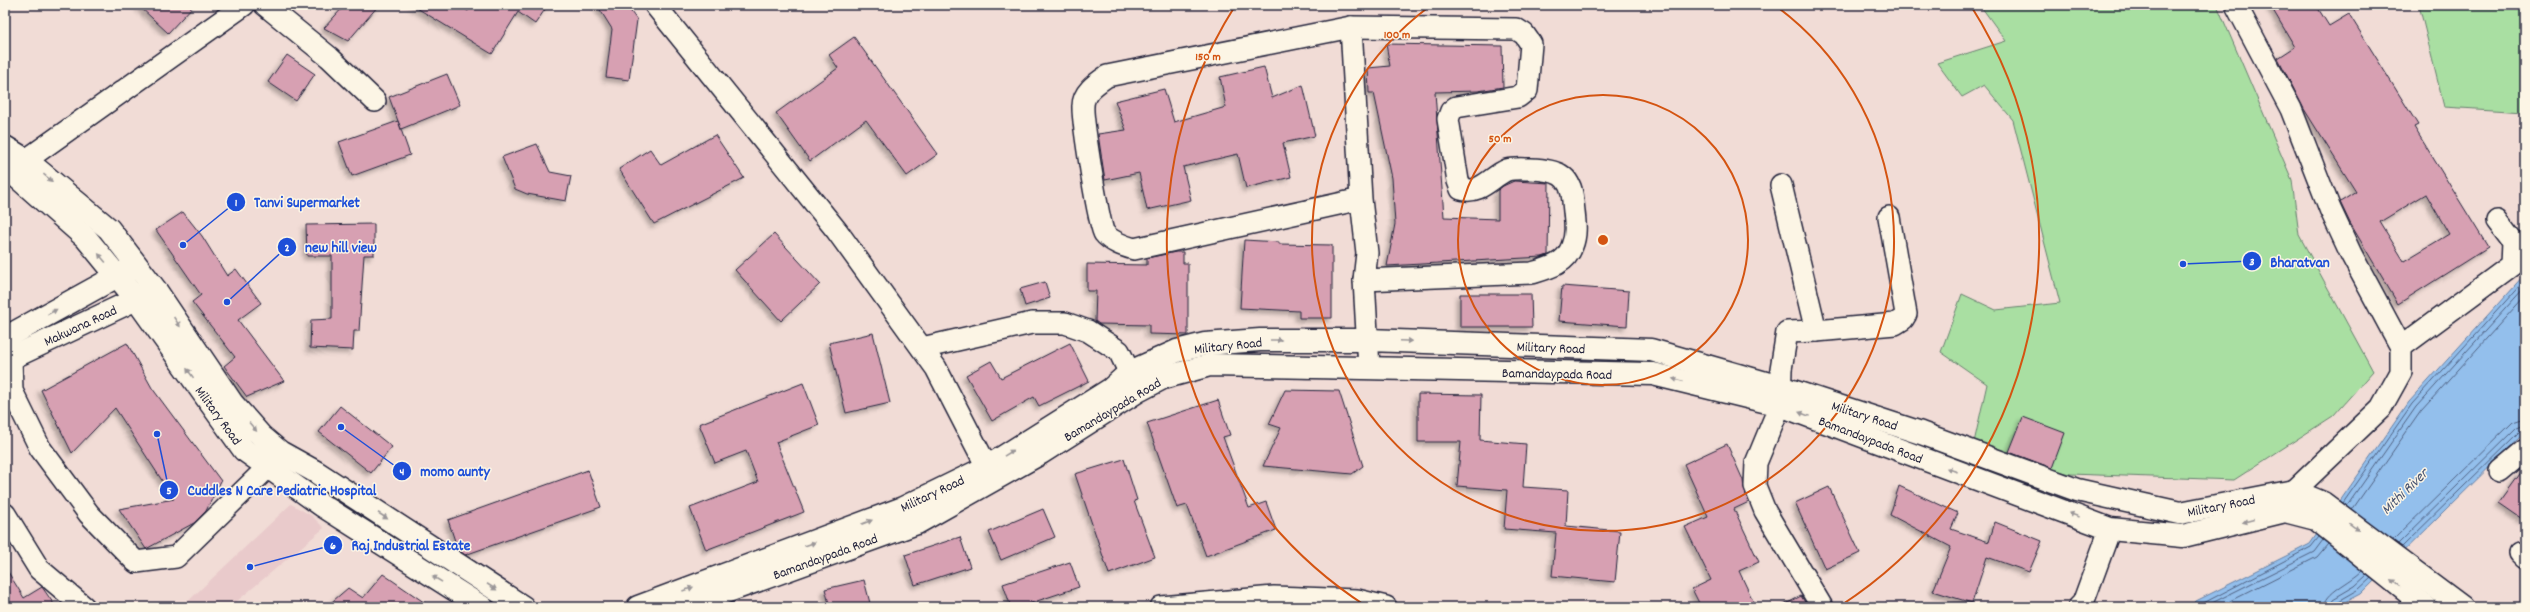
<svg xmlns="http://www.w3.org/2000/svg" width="2530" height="612" viewBox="0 0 2530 612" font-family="Dekko,sans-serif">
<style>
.built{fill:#e9cacb}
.green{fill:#a9dfa2;stroke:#66806e}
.water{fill:#93bfec;stroke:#6680a5}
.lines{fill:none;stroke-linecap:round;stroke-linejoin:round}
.shore{stroke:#4f6182;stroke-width:1}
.building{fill:#d7a0b2;stroke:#22223b;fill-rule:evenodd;filter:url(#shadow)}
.minor-casing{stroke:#22223b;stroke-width:24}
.tertiary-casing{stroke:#22223b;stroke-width:25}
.minor{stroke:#fcf5e5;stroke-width:21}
.tertiary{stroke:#fcf5e5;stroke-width:22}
.oneway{fill:#9a9698}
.ring{fill:none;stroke:#d45411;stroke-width:2}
.labels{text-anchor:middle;stroke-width:3;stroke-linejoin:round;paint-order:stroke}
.street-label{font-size:14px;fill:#22223b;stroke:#fcf5e5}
.water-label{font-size:15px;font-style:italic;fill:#445170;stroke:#fcf5e5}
.centre{fill:#d45411;stroke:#fcf5e5;stroke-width:2}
.ring-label{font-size:12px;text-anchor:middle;font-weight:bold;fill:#d45411;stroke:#fcf5e5;stroke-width:3;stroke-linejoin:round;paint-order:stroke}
.leader{fill:none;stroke:#1d4ed8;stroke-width:1.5}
.callout-dot{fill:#1d4ed8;stroke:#fcf5e5;stroke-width:1.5}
.mark-label{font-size:12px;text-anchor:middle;font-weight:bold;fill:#fff}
.callout-label{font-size:15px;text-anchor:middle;font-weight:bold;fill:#1d4ed8;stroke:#fcf5e5;stroke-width:3;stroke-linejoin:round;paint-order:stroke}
</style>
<defs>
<filter id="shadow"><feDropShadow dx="-3.5" dy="3.5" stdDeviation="2" flood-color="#0004"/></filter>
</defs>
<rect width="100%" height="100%" fill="#f1dcd6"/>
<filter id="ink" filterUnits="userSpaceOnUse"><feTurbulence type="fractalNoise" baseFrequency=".025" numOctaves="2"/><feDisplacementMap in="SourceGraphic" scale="8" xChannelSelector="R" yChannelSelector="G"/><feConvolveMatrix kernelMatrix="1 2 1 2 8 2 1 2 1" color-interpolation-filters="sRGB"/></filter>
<g filter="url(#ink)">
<path class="built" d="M291,504L312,516L324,528L230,607H182Z"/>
<g class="green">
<path d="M1980,5H2217L2292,180L2299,235L2373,371L2333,416L2234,480L2070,474L1973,447L1987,384L1941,352L1962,294L1996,310L2060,303L2013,120L1984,85L1962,97L1937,63L2006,41Z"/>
<path d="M2419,5H2525V112L2444,107Z"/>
</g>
<path class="water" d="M2525,274V432L2361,594L2336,607H2191L2196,601L2310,544L2409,402Z"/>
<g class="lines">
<g class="shore">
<path d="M2343,503L2412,404L2525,280"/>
<path d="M2347,506L2416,407L2525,287"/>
<path d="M2352,510L2421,411L2525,296"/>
<path d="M2393,540L2513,422L2525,418"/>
<path d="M2398,544L2517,427L2525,424"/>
<path d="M2402,547L2520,431L2525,430"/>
<path d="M2196,607L2311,547L2319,537"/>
<path d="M2204,607L2314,552L2323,540"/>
<path d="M2218,607L2317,557L2328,544"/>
<path d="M2324,607C2325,592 2350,583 2362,571"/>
<path d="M2330,607L2333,599L2355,586L2367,575"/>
<path d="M2335,607L2337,602L2358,590L2371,578"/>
</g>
</g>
<g class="building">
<path d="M138,5H194L168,33Z"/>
<path d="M345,5H379L348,41L324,28Z"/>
<path d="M412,5H459L468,11L471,5H548L535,24L518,12L492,54Z"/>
<path d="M597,5H626L637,20L629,80L606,77L612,29Z"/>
<path d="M2270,5H2316L2329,26L2349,14L2418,125L2414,127L2488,247L2398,304L2350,223L2340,202L2356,192L2304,109L2278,58L2295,47ZM2426,194L2449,234L2404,261L2380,222Z"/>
<path d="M854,37L938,154L907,176L866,120L810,161L776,113L838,68L829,55Z"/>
<path d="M1386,44L1502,46L1503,87L1478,91L1435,92L1444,217L1498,219V190L1503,186L1514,181L1549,183L1548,255L1542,257L1387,266L1395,224L1392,178L1374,93H1369L1368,68L1390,66Z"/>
<path d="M287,55L315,74L296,101L268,82Z"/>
<path d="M1264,67L1272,98L1303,85L1315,136L1283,143L1291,177L1246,188L1238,154L1183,167L1191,200L1147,210L1139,173L1105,180L1098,134L1126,130L1115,101L1164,89L1174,122L1226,107L1220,77Z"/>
<path d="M447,74L460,105L401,129L389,97Z"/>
<path d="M398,121L410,155L352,176L339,142Z"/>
<path d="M715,135L744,178L654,224L619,169L650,149L661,165Z"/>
<path d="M537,144L550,172L571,176L566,201L527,194L515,189L502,157Z"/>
<path d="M183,212L202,236L227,276L236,269L261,303L238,320L284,381L247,397L224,366L235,357L192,302L201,295L156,230Z"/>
<path d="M374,224V255H364L359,331H354L353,350L310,348L311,320L332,319V256H307L306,225Z"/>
<path d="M774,234L820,284L781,321L735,270Z"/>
<path d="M1244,240L1279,242V244L1332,245V318H1299V311L1240,308Z"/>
<path d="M1176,252H1183V263H1188V335L1149,334V325L1099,324L1095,321L1096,291H1087V264L1147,265V258Z"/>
<path d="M1045,282L1050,298L1025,306L1020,289Z"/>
<path d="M1562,286L1629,291L1627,326L1559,321Z"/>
<path d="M1460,294H1531L1532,327H1460Z"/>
<path d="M873,333L890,403L846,413L829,343Z"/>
<path d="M127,343L152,388L221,481L206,511L194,523L146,549L119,509L174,499L115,408L72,453L41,390Z"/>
<path d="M1070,343L1089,381L1039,406L1034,397L992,421L966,375L991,361L1001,378Z"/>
<path d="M803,383L819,425L776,442L804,512L706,550L690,508L758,482L746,451L715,463L699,424Z"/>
<path d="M1285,390L1339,391L1363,466L1352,474L1263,466L1281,428L1269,424Z"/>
<path d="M1418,394L1481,395L1480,440L1526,444L1523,487L1568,490L1566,526L1620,531L1615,582L1552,576L1556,533L1504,529L1507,490L1457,486L1461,442H1418Z"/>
<path d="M1218,400L1230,435L1223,437L1249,508L1266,502L1276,530L1206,556L1187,505L1177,508L1147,423Z"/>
<path d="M340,406L392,447L371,473L319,432Z"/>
<path d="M2023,417L2065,433L2052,468L2009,452Z"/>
<path d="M1727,444L1743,480L1744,490L1749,502L1734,509L1759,562L1739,571L1756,607H1701L1692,589L1711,580L1685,527L1708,517L1684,464Z"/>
<path d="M1124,459L1137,500L1134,501L1155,557L1109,574L1075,474Z"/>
<path d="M2525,467V521L2499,503Z"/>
<path d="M588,470L601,507L465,555L458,550L448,520Z"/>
<path d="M1899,486L1958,513L1951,529L1989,542L1995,522L2042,541L2029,572L1987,557L1972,603L1933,591L1951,547L1890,515Z"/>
<path d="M1829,487L1860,553L1825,569L1795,503Z"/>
<path d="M1043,509L1055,537L1001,560L989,532Z"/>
<path d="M960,537L970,567L915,585L905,555Z"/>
<path d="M1070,562L1079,587L1019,607H1011L1003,584Z"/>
<path d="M5,567L24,598L42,587L56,607H5Z"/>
<path d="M383,574L431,607H326L348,588L363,598Z"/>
<path d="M864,580L871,607H830L825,589Z"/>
<path d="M1801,596L1808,607H1780Z"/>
</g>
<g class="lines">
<g class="minor-casing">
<g id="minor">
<path d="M265,5L329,57L375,101"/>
<path d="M655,5L837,231L936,368L987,467"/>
<path d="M2236,5L2291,109L2330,209L2351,254L2401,347V372L2381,408L2294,491L2287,507"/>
<path d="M1351,27L1516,29L1524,34L1531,44L1527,90L1518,97L1456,107L1451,111L1448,119L1458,181L1461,189C1480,195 1492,176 1507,170C1515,168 1524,169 1531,169C1555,170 1571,173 1573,201C1574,216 1578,232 1572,246C1566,264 1549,268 1532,273L1364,280"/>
<path d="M18,174L26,160L244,5"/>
<path d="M1781,185L1816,331L1787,332L1781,369L1780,405L1756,463L1755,486L1765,511L1822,607"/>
<path d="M1361,199L1134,249C1124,246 1111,242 1104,233C1099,227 1082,118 1083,106C1083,92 1097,83 1107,76L1351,27L1361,199L1367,253L1364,280L1369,368"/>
<path d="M1816,331L1895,324L1903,319L1906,314L1889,217"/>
<path d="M5,344L11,358L12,391L40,448L89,514L136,562L176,557L269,466L279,454"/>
<path d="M2401,347L2512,265L2513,242L2497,221"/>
<path d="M922,348L1032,323H1065L1088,331L1119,351L1137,388"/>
<path d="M2500,471L2525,450"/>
<path d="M5,514L39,569L84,607"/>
<path d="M2520,553L2525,558"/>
<path d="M1161,607L1274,597L1357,600L1386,607"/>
<path d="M2079,607L2083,603L2110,529"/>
</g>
</g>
<g class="tertiary-casing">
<g id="tertiary">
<path d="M5,147L26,160L109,229L155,289L232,403L261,436L280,452L316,472L523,607"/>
<path d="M5,170L17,177L86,238L136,299L244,450L323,506L482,607"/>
<path d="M5,338L130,269"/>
<path d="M5,361L149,293"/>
<path d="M638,607L903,508L987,467L1111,389L1130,372L1177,351L1205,344L1260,340H1368L1651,350L1780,387L1921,433L2077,490L2180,513L2294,491L2323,503L2462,607"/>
<path d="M684,607L917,523L1041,453L1138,391L1163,378L1210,365L1653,374L1780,405L2110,529L2183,536L2285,511L2316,519L2426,607"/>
</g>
</g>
<use href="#minor" class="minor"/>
<use href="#tertiary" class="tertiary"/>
</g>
<defs><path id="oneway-solid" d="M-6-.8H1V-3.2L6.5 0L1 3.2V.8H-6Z"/></defs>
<g class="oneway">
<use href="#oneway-solid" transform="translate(48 178) rotate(40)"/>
<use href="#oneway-solid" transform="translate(102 258) rotate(-130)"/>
<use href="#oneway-solid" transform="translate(52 312) rotate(-29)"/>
<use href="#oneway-solid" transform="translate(177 322) rotate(56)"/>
<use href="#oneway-solid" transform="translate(1276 340)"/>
<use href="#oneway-solid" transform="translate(1406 341) rotate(2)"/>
<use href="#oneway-solid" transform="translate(190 373) rotate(-126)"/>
<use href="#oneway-solid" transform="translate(1678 380) rotate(-166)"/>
<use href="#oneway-solid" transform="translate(1804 414) rotate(-159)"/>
<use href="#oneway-solid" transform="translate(253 427) rotate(49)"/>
<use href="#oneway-solid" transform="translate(1009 453) rotate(-32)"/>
<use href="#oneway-solid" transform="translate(1952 470) rotate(-160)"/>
<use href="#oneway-solid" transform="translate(2074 515) rotate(-160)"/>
<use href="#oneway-solid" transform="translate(383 516) rotate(33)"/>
<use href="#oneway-solid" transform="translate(2248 521) rotate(165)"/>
<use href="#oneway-solid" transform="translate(867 522) rotate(-21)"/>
<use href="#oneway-solid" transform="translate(2354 527) rotate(37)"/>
<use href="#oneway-solid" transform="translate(810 544) rotate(-20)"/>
<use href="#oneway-solid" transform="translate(437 579) rotate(-148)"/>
<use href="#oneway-solid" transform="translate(2396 583) rotate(-142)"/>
<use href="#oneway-solid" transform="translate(492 587) rotate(33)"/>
<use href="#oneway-solid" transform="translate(688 589) rotate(-20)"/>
</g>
</g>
<g class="ring">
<circle cx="1603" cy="240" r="145"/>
<path d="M1776 6A291 291 0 1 1 1430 6"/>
<path d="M1366 606A436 436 0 0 1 1235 6M1971 6A436 436 0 0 1 1840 606"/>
</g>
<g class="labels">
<g class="street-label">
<text transform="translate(80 325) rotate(-25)" y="5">Makwana Road</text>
<text transform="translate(1228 345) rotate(-6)" y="5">Military Road</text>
<text transform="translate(1551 347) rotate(2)" y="5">Military Road</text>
<text transform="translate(1557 373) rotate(1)" y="5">Bamandaypada Road</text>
<text transform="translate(1112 409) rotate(-31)" y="5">Bamandaypada Road</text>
<text transform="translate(219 415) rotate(54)" y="5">Military Road</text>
<text transform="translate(1865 415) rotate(18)" y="5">Military Road</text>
<text transform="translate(1871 439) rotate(21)" y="5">Bamandaypada Road</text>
<text transform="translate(932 493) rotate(-25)" y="5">Military Road</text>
<text transform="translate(2221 505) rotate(-11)" y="5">Military Road</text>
<text transform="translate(825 556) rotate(-20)" y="5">Bamandaypada Road</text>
</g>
<g class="water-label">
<text transform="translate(2404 491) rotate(-44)" y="5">Mithi River</text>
</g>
</g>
<circle cx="1603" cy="240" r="6" class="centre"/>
<g class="ring-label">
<text x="1397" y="38">100 m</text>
<text x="1208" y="60">150 m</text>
<text x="1500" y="142">50 m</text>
</g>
<path class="leader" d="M183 245L236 202M227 302L287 247M2183 264L2252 261M341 427L402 471M157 434L169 490M250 567L333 545"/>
<g class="callout-dot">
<circle cx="183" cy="245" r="4"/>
<circle cx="227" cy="302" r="4"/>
<circle cx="2183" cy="264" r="4"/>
<circle cx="341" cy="427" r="4"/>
<circle cx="157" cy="434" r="4"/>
<circle cx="250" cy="567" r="4"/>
<circle cx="236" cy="202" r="10"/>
<circle cx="287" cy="247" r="10"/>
<circle cx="2252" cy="261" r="10"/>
<circle cx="402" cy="471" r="10"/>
<circle cx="169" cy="490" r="10"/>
<circle cx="333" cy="545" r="10"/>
</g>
<g class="mark-label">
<text x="236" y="206">1</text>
<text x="287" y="251">2</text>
<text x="2252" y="265">3</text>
<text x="402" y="475">4</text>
<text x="169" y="494">5</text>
<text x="333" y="549">6</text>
</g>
<g class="callout-label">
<text x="307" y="207">Tanvi Supermarket</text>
<text x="341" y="252">new hill view</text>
<text x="2300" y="267">Bharatvan</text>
<text x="455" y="476">momo aunty</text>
<text x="282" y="495">Cuddles N Care Pediatric Hospital</text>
<text x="411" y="550">Raj Industrial Estate</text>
</g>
<rect width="2530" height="612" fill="none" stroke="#fcf5e5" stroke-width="20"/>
<rect x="10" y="10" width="2510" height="592" fill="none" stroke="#22223b" stroke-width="1.5" filter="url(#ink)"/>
</svg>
